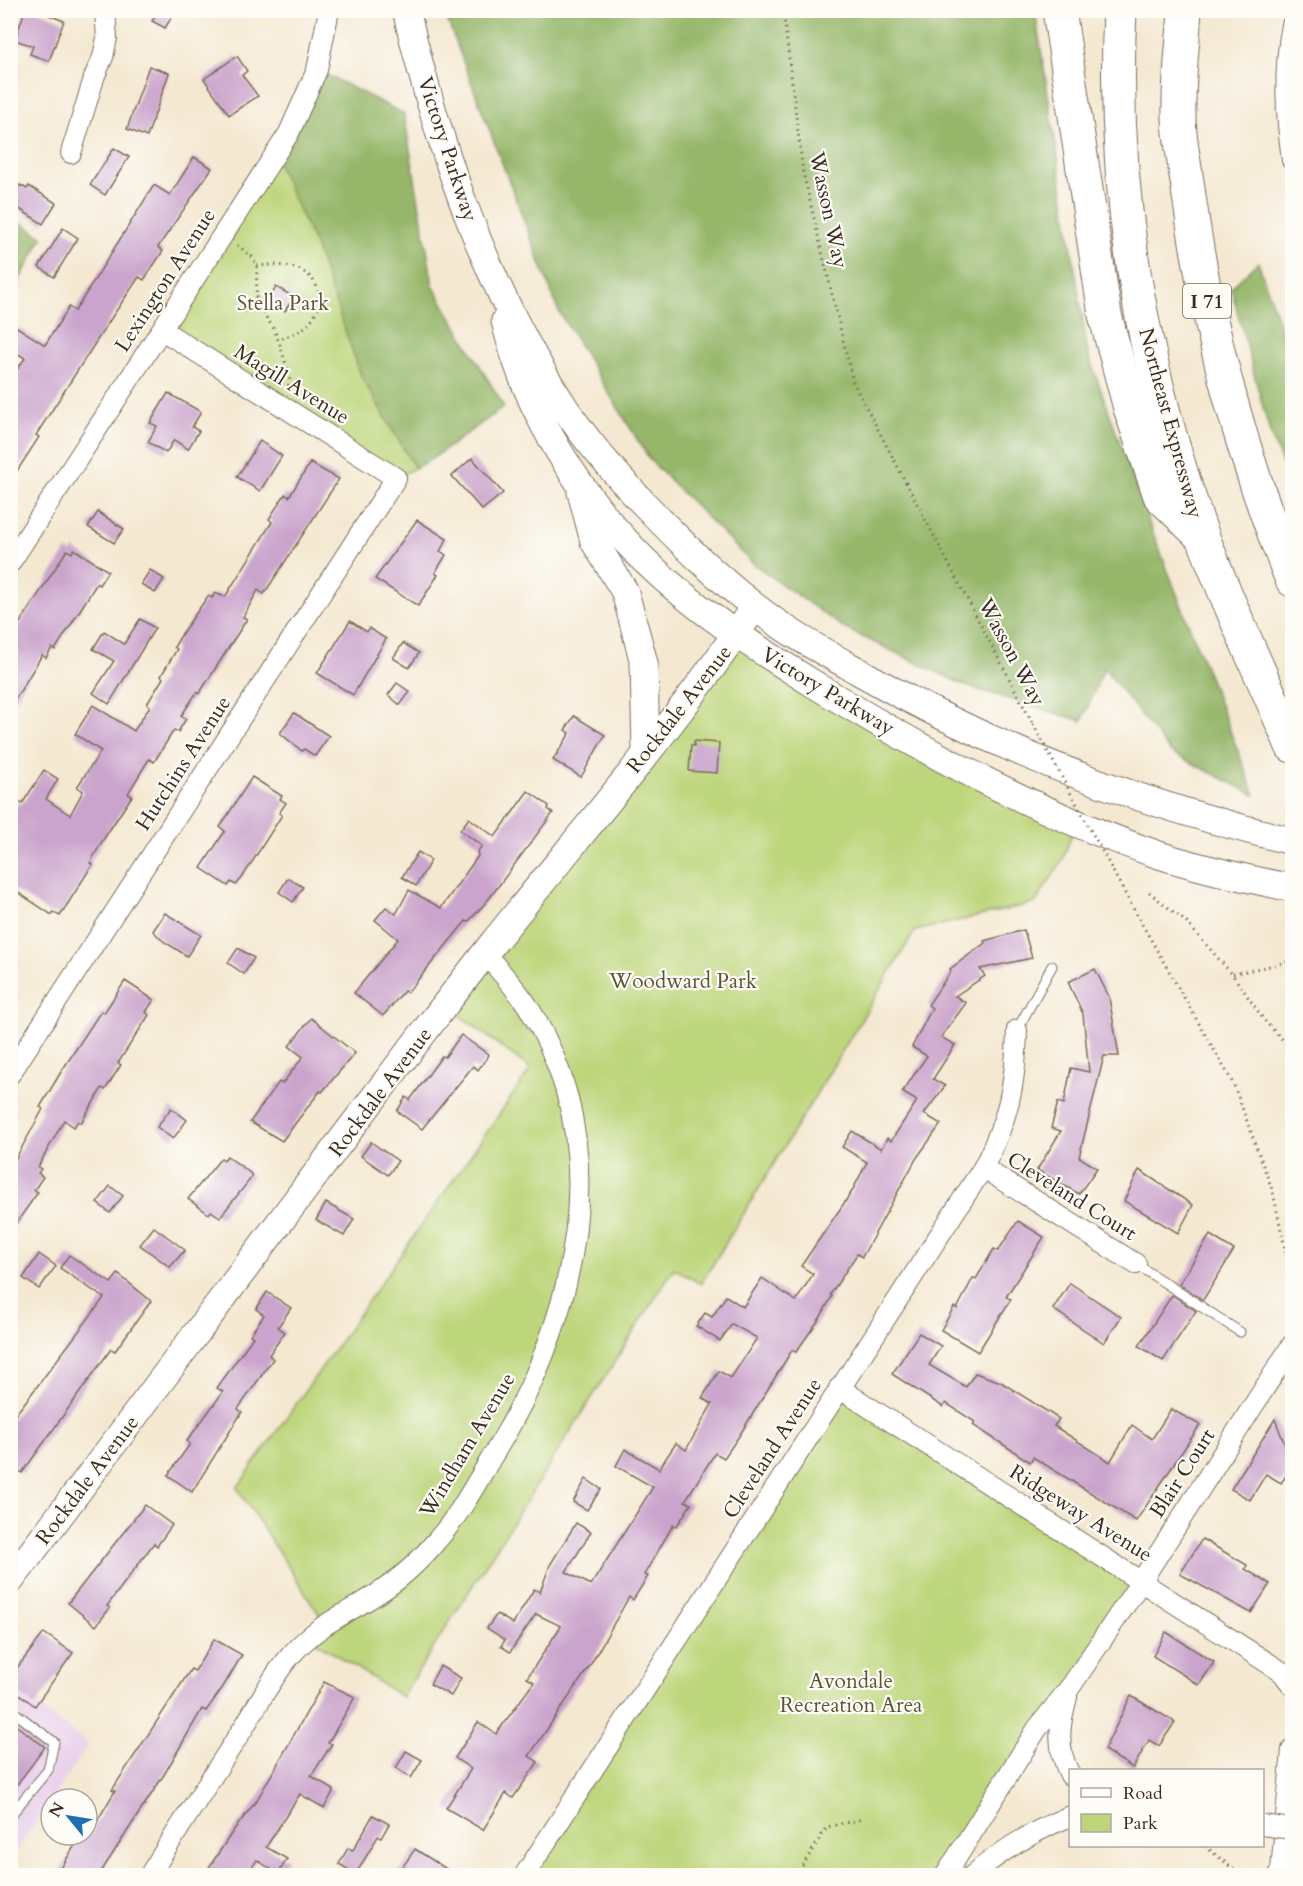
<svg xmlns="http://www.w3.org/2000/svg" width="1303" height="1886" viewBox="0 0 1303 1886" font-family="Cardo,serif">
<style>
.built{fill:#ead1ec}
.green{fill:#bdd67b;stroke:#7c804c;stroke-width:1.5}
.forest{fill:#96b76b;stroke:#687044;stroke-width:1.5}
.building{fill:#caa4cc}
.lines{fill:none;stroke-linecap:round;stroke-linejoin:round}
.lane-casing{stroke:#7c6c5d;stroke-width:11}
.street-casing{stroke:#7c6c5d;stroke-width:22}
.secondary-casing{stroke:#7c6c5d;stroke-width:29}
.highway-casing{stroke:#7c6c5d;stroke-width:35}
.path{stroke:#7c6c5d;stroke-width:3;stroke-dasharray:1.5 4.5;stroke-linecap:butt}
.lane{stroke:#fff;stroke-width:9}
.street{stroke:#fff;stroke-width:20}
.secondary{stroke:#fff;stroke-width:27}
.highway{stroke:#fff;stroke-width:33}
.street-bridge-casing{stroke:#7c6c5d;stroke-width:22;stroke-linecap:butt}
.path-bridge{stroke:#7c6c5d;stroke-width:3;stroke-dasharray:1.5 4.5;stroke-linecap:butt}
.street-bridge{stroke:#fff;stroke-width:20}
.labels{text-anchor:middle;stroke-width:4.5;stroke-linejoin:round;paint-order:stroke}
.shield{fill:#fdfcf7;stroke:#75695f;stroke-width:1.5}
.shield-label{font-size:20px;font-weight:bold;fill:#3b2a1e}
.street-label{font-size:21px;fill:#3b2a1e;stroke:#fdfcf7}
.park-label{font-size:21px;fill:#5c5535;stroke:#fdfcf7}
</style>
<rect width="100%" height="100%" fill="#fdfcf7"/>
<filter id="ink" filterUnits="userSpaceOnUse"><feTurbulence type="fractalNoise" baseFrequency=".0167" numOctaves="2"/><feDisplacementMap in="SourceGraphic" scale="12" xChannelSelector="R" yChannelSelector="G"/><feConvolveMatrix kernelMatrix="1 2 1 2 8 2 1 2 1" color-interpolation-filters="sRGB"/></filter>
<filter id="wash" filterUnits="userSpaceOnUse"><feTurbulence type="fractalNoise" baseFrequency=".008" numOctaves="4" result="noise"/><feDisplacementMap in="SourceGraphic" scale="24" xChannelSelector="R" yChannelSelector="G"/><feGaussianBlur stdDeviation="1.35" result="paint"/><feColorMatrix in="noise" values="0 0 0 0 0 0 0 0 0 0 0 0 0 0 0 0 0 1.4 0 .05"/><feComposite in="paint" operator="in"/></filter>
<g filter="url(#wash)">
<rect width="100%" height="100%" fill="#f4e8d1"/>
<path class="built" d="M11,1687L89,1744L11,1859Z"/>
<g class="green">
<path d="M304,103L433,458L396,478L162,330Z"/>
<path d="M735,635L1076,822L1062,861L1035,903L915,931L701,1284L674,1268L402,1697L308,1637L325,1623L237,1488L531,1069L446,1005Z"/>
<path d="M839,1388L1142,1580L945,1875L524,1876Z"/>
</g>
<g class="forest">
<path d="M444,11H1035L1088,354L1146,515L1255,795L1170,752L1104,668L1082,721L966,686L844,628L752,563L650,460L559,312Z"/>
<path d="M317,70L404,114L433,286L504,407L433,458L415,468L362,378L315,245L274,156Z"/>
<path d="M11,217L43,237L11,295Z"/>
<path d="M1258,262L1292,362V488L1270,433L1231,288Z"/>
</g>
<g id="blocks">
<g class="building">
<path d="M25,10H36L64,21L49,61L30,54L33,46L15,40Z"/>
<path d="M159,10H176L165,28L152,21Z"/>
<path d="M237,56L247,71L242,75L258,96L229,115L204,79Z"/>
<path d="M149,66L169,73L147,137L127,129Z"/>
<path d="M114,148L129,157L105,195L90,185Z"/>
<path d="M194,157L212,168L158,247L163,251L144,280L139,277L112,317L36,435L39,437L10,482V380L25,358L10,349V337L17,327L45,345L69,307L75,311L154,185L170,195Z"/>
<path d="M20,185L27,189L29,186L56,203L43,224L16,207L18,203L11,199Z"/>
<path d="M63,228L78,238L54,277L39,267Z"/>
<path d="M276,287L294,297L285,311L268,302Z"/>
<path d="M168,393L201,412L192,427L199,431L188,449L174,440L166,453L148,442L157,426L150,423Z"/>
<path d="M260,441L282,456L260,491L237,477Z"/>
<path d="M472,458L503,493L482,510L452,476Z"/>
<path d="M310,463L339,479L264,594L258,590L243,617L247,619L199,694L197,692L181,716L186,719L178,732L174,730L154,762L149,759L130,790L128,794L132,796L103,840L90,863L93,864L60,916L53,912L52,915L10,887V817L19,802L22,804L44,770L58,779L46,799L70,815L83,791L77,787L101,751L75,734L93,705L134,731L150,706L147,704L163,678L161,676L177,649L174,647L183,632L208,596L212,598L215,593L225,597L272,522L269,519L285,494L289,497Z"/>
<path d="M98,512L124,529L114,543L88,527Z"/>
<path d="M417,520L447,539L440,551L446,555L435,573L438,575L418,606L375,579Z"/>
<path d="M74,549L108,571L99,585L97,583L55,650L52,648L46,658L42,655L10,708V638L67,550L72,553Z"/>
<path d="M150,570L164,579L155,593L141,584Z"/>
<path d="M140,619L155,628L109,704L93,693L114,661L93,649L104,631L124,644Z"/>
<path d="M350,621L367,632L369,628L386,639L353,695L317,673Z"/>
<path d="M403,643L419,653L409,668L393,658Z"/>
<path d="M397,683L410,692L400,705L388,695Z"/>
<path d="M294,713L329,736L315,756L304,749L302,751L280,733Z"/>
<path d="M574,716L605,735L581,777L553,760L570,733L565,730Z"/>
<path d="M694,741L719,743L717,773L689,771L691,745L694,746Z"/>
<path d="M252,777L282,796L280,799L286,803L279,813L282,815L242,878L236,885L231,882L228,886L201,868L225,831L220,827Z"/>
<path d="M528,791L549,806L548,809L553,813L488,900L468,922L466,921L407,993L404,991L383,1016L354,993L398,939L375,920L386,907L396,914L409,890L441,908L478,856L477,852L482,846L460,830L469,818L495,837Z"/>
<path d="M418,852L431,860L416,886L402,877Z"/>
<path d="M288,878L303,887L293,902L279,892Z"/>
<path d="M165,913L201,935L187,956L163,941L153,931Z"/>
<path d="M1024,930L1032,958L980,969L985,976L955,996L966,1003L941,1037L955,1045L933,1079L945,1086L924,1114L941,1124L916,1159L862,1257L857,1254L830,1295L832,1296L820,1318L796,1352L792,1350L739,1436L724,1458L715,1453L685,1501L691,1504L677,1526L673,1525L644,1575L648,1576L633,1600L629,1597L589,1667L529,1756L538,1762L513,1798L506,1793L483,1830L446,1808L471,1769L455,1758L478,1722L496,1734L534,1682L527,1678L561,1626L536,1614L510,1652L501,1646L505,1640L487,1628L497,1614L513,1624L534,1589L540,1592L550,1565L576,1523L591,1532L566,1572L591,1585L653,1487L616,1466L625,1449L659,1469L676,1443L686,1450L712,1404L702,1398L719,1371L731,1378L757,1338L732,1324L720,1341L696,1326L705,1313L712,1317L726,1296L743,1307L762,1278L796,1301L813,1274L801,1266L851,1193L867,1162L842,1147L852,1131L881,1149L887,1138L891,1141L917,1101L902,1092L927,1056L912,1047L932,1008L928,1005L951,971L950,969L985,943L984,941Z"/>
<path d="M238,948L254,958L244,974L228,963Z"/>
<path d="M1095,969L1109,997L1119,1056H1104L1079,1157L1097,1168L1079,1194L1037,1170L1061,1131L1051,1128L1058,1102L1064,1104L1071,1068L1089,1072L1083,1014L1068,982Z"/>
<path d="M125,981L154,1000L146,1012L149,1015L118,1063L121,1065L105,1090L102,1088L81,1123L78,1121L74,1127L64,1120L38,1167L41,1169L38,1173L43,1177L34,1190L38,1192L10,1232V1154L16,1158L43,1109L40,1107L61,1072L101,1011L104,1013Z"/>
<path d="M311,1018L355,1053L322,1092L320,1091L282,1141L250,1122L279,1082L282,1084L303,1057L289,1046Z"/>
<path d="M461,1035L489,1055L478,1070L473,1066L422,1129L397,1111L406,1097L410,1100L442,1056L445,1057Z"/>
<path d="M171,1108L187,1120L173,1139L157,1127Z"/>
<path d="M371,1142L398,1161L388,1175L361,1156Z"/>
<path d="M227,1156L250,1173L252,1177L220,1217L211,1211L209,1214L188,1199L221,1158L224,1160Z"/>
<path d="M1139,1170L1193,1205L1178,1233L1124,1201Z"/>
<path d="M110,1186L123,1196L110,1213L97,1203Z"/>
<path d="M326,1203L354,1219L344,1236L316,1220Z"/>
<path d="M1018,1221L1044,1237L1006,1297L1011,1299L978,1352L941,1330L954,1307L957,1309L973,1278L976,1279L994,1249L998,1251Z"/>
<path d="M154,1227L185,1250L170,1267L140,1245Z"/>
<path d="M1210,1235L1234,1250L1203,1300L1179,1284Z"/>
<path d="M39,1254L56,1266L39,1289L23,1278Z"/>
<path d="M69,1255L111,1283L118,1274L151,1301L115,1351L111,1349L22,1473L10,1465V1422L104,1298L60,1268Z"/>
<path d="M1070,1283L1121,1317L1104,1343L1053,1309Z"/>
<path d="M267,1292L291,1308L278,1327L285,1332L269,1355L273,1359L238,1409L242,1412L192,1492L168,1475L190,1444L187,1441L223,1392L217,1388L253,1337L250,1335L264,1315L256,1309Z"/>
<path d="M1172,1295L1196,1311L1163,1361L1139,1346Z"/>
<path d="M919,1333L941,1346L929,1365L966,1387L975,1373L1001,1382L1059,1419L1054,1426L1110,1462L1132,1425L1152,1439L1171,1409L1200,1425L1136,1521L1033,1457L1030,1462L973,1425L975,1422L946,1403L943,1407L892,1374Z"/>
<path d="M1275,1419L1293,1466L1281,1483L1266,1474L1250,1500L1231,1489Z"/>
<path d="M586,1479L601,1489L587,1510L573,1502Z"/>
<path d="M145,1505L172,1525L157,1546L154,1543L107,1606L110,1608L96,1626L68,1603Z"/>
<path d="M1202,1539L1247,1565L1245,1569L1270,1584L1251,1613L1180,1574Z"/>
<path d="M1166,1632L1214,1662L1199,1685L1153,1656Z"/>
<path d="M44,1633L73,1653L35,1706L10,1687V1677Z"/>
<path d="M214,1639L242,1655L223,1687L206,1711L202,1709L165,1773L99,1875H57L81,1835H89L115,1791L112,1790L191,1669L195,1671Z"/>
<path d="M440,1666L461,1678L451,1696L430,1684Z"/>
<path d="M324,1682L355,1697L328,1743L332,1744L311,1776L334,1790L324,1808L300,1794L266,1847L287,1859L278,1874L257,1860L246,1875H204L233,1831L257,1800Z"/>
<path d="M1131,1696L1175,1722L1159,1746L1149,1740L1133,1768L1104,1750Z"/>
<path d="M10,1721L45,1747L10,1794Z"/>
<path d="M406,1751L422,1760L411,1778L396,1768Z"/>
<path d="M373,1815L389,1824L381,1838L378,1836L356,1874L339,1864L348,1848L353,1850Z"/>
<path d="M415,1849L456,1875H397Z"/>
</g>
</g>
</g>
<g filter="url(#ink)">
<use href="#blocks" fill-opacity="0" stroke="#7c6c5d" stroke-width="1.5"/>
<g class="lines">
<g class="lane-casing">
<g id="lane">
<path d="M1017,1030L1052,966"/>
<path d="M1136,1264L1240,1332"/>
<path d="M10,1709L54,1742L48,1770L10,1816"/>
</g>
</g>
<g class="street-casing">
<g id="street">
<path d="M1292,25C1283,70 1286,115 1292,160"/>
<path d="M71,153L95,75L103,57L107,38L105,10"/>
<path d="M10,563L289,133L317,70L329,10"/>
<path d="M10,1074L396,478L162,330"/>
<path d="M983,1168L1136,1264"/>
<path d="M839,1388L1282,1672L1292,1685"/>
<path d="M1067,1697C1059,1726 1056,1747 1070,1775"/>
<path d="M149,1876C180,1826 212,1777 244,1727C259,1703 273,1675 292,1654C318,1624 345,1615 377,1594C399,1580 421,1560 438,1539C461,1513 477,1481 495,1452C576,1318 618,1147 527,1005C515,987 499,970 485,954"/>
<path d="M524,1876L983,1168C1008,1120 1016,1084 1017,1030"/>
<path d="M945,1876L1037,1729L1071,1686L1142,1580L1292,1345"/>
<path d="M972,1876C1002,1849 1034,1831 1070,1816"/>
<path d="M1278,1876L1281,1871L1292,1750"/>
</g>
</g>
<g class="secondary-casing">
<g id="secondary">
<path d="M406,10C439,149 486,288 565,408C588,444 618,477 648,508C681,542 715,576 753,605C785,631 822,651 858,671C993,749 1140,804 1292,841"/>
<path d="M505,321C526,411 579,495 644,560C696,611 756,648 817,686C924,752 1039,814 1159,855C1202,869 1248,879 1292,888"/>
<path d="M581,492L594,541L625,592L644,663L646,752"/>
<path d="M10,1581C169,1372 324,1159 486,952C576,838 674,728 754,607"/>
</g>
</g>
<g class="highway-casing">
<g id="highway">
<path d="M1059,10L1105,315L1130,408L1160,496L1200,535"/>
<path d="M1120,10C1111,190 1142,369 1203,537C1229,608 1263,677 1292,746"/>
<path d="M1185,10C1183,45 1178,80 1179,115C1179,141 1186,169 1189,196C1207,328 1242,457 1292,580"/>
</g>
</g>
<g class="path">
<path d="M783,10L803,172L853,382L1033,724"/>
<path d="M237,245L252,257L257,266L256,302L274,329L280,345L290,377L288,389"/>
<path d="M257,266C274,264 300,264 312,279C317,284 319,295 321,302C309,328 304,330 278,340"/>
<path d="M1149,892L1186,922L1232,974L1264,1020L1292,1050"/>
<path d="M1139,919L1233,1083L1273,1192L1292,1281"/>
<path d="M1233,974L1292,961"/>
<path d="M1205,1846L1242,1876"/>
<path d="M796,1876L827,1827L862,1819"/>
</g>
<use href="#lane" class="lane"/>
<use href="#street" class="street"/>
<use href="#secondary" class="secondary"/>
<use href="#highway" class="highway"/>
<g class="street-bridge-casing">
<path id="street-bridge" d="M1262,1825L1292,1829"/>
</g>
<path class="path-bridge" d="M1033,724L1139,919"/>
<use href="#street-bridge" class="street-bridge"/>
</g>
</g>
<g class="labels">
<rect class="shield" x="1183" y="284" width="48" height="34" rx="4.5"/>
<g class="shield-label">
<text x="1207" y="308">I 71</text>
</g>
<g class="street-label">
<text transform="translate(448 149) rotate(72)" y="7">Victory Parkway</text>
<text transform="translate(829 210) rotate(78)" y="7">Wasson Way</text>
<text transform="translate(165 280) rotate(-57)" y="7">Lexington Avenue</text>
<text transform="translate(292 384) rotate(32)" y="7">Magill Avenue</text>
<text transform="translate(1171 423) rotate(75)" y="7">Northeast Expressway</text>
<text transform="translate(1012 652) rotate(62)" y="7">Wasson Way</text>
<text transform="translate(828 691) rotate(31)" y="7">Victory Parkway</text>
<text transform="translate(679 709) rotate(-52)" y="7">Rockdale Avenue</text>
<text transform="translate(183 763) rotate(-57)" y="7">Hutchins Avenue</text>
<text transform="translate(380 1092) rotate(-53)" y="7">Rockdale Avenue</text>
<text transform="translate(1072 1196) rotate(32)" y="7">Cleveland Court</text>
<text transform="translate(467 1445) rotate(-59)" y="7">Windham Avenue</text>
<text transform="translate(772 1448) rotate(-57)" y="7">Cleveland Avenue</text>
<text transform="translate(1182 1473) rotate(-57)" y="7">Blair Court</text>
<text transform="translate(87 1480) rotate(-53)" y="7">Rockdale Avenue</text>
<text transform="translate(1081 1513) rotate(32)" y="7">Ridgeway Avenue</text>
</g>
<g class="park-label">
<text x="283" y="310">Stella Park</text>
<text x="683" y="988">Woodward Park</text>
<text x="851" y="1688">Avondale<tspan x="851" dy="24">Recreation Area</tspan></text>
</g>
</g>
<rect width="1303" height="1886" fill="none" stroke="#fdfcf7" stroke-width="36"/>
<rect x="1069" y="1769" width="195" height="78" fill="#fdfcf7" stroke="#afa8a0" stroke-width="1.5"/>
<rect x="1081" y="1788" width="30" height="9" fill="#ffffff" stroke="#afa8a0" stroke-width="1.5"/>
<text x="1123" y="1799" font-size="18" fill="#3b2a1e">Road</text>
<rect x="1081" y="1814" width="30" height="18" fill="#bdd67b" stroke="#afa8a0" stroke-width="1.5"/>
<text x="1123" y="1829" font-size="18" fill="#3b2a1e">Park</text>
<g transform="translate(69 1817) rotate(300)"><circle r="28" fill="#fdfcf7" stroke="#afa8a0" stroke-width="1.5"/>
<path d="M0-4.5L10 22L0 15L-10 22Z" fill="#1f6fb2"/>
<text y="-9" font-size="16" font-weight="bold" text-anchor="middle" fill="#3b2a1e">N</text>
</g>
</svg>
